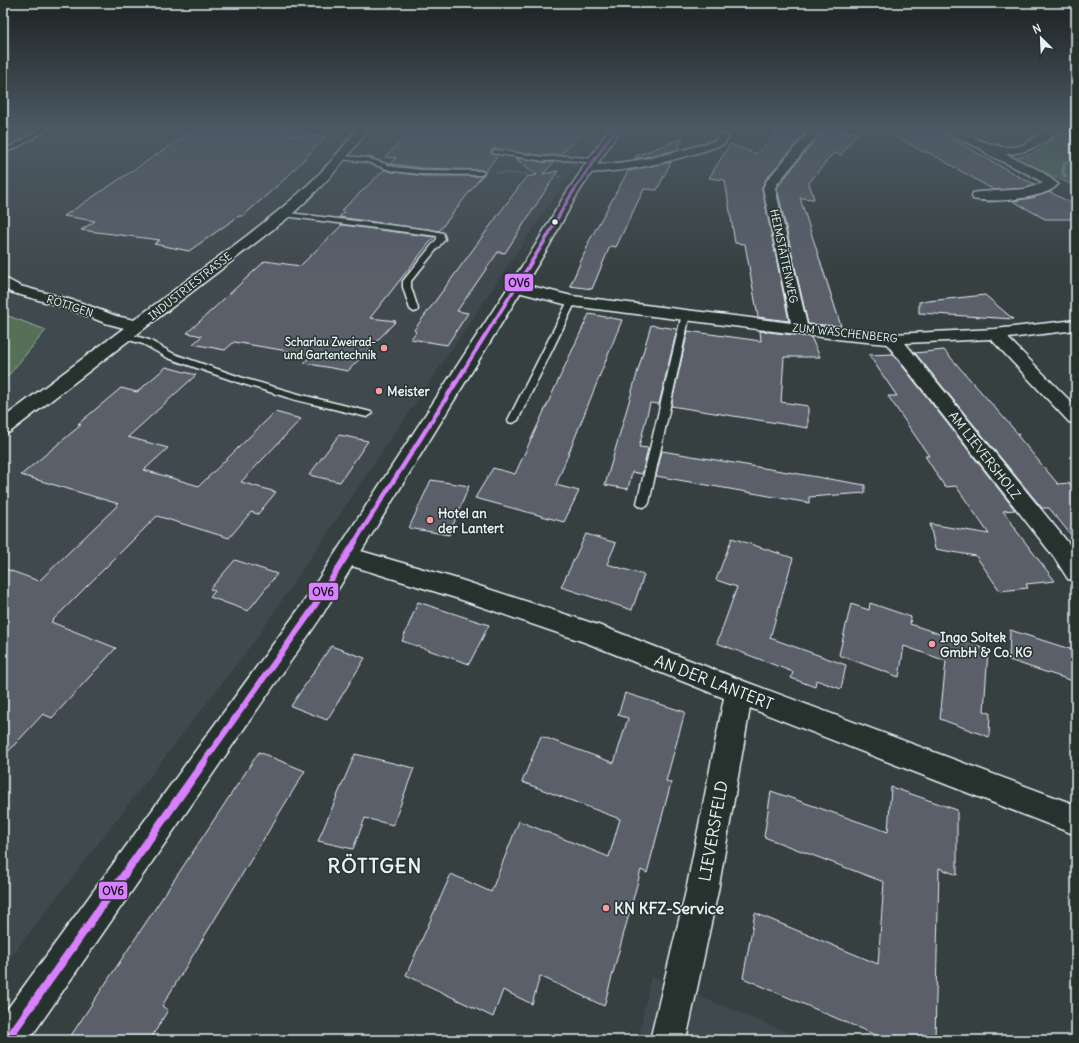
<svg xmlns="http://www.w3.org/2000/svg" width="1079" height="1043" viewBox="0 0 1079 1043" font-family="Delius,sans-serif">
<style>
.built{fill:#41494d}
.green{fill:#546f56;stroke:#9eb0a7}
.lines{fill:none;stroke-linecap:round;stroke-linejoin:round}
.stream{fill:#8b9fa8;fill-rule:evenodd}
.building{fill:#5a5e6b;stroke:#e8f1f8}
.service-casing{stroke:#e8f1f8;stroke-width:3}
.minor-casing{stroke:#e8f1f8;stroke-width:3}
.secondary-casing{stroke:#e8f1f8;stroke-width:3}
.path{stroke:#e8f1f8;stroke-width:1.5;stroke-dasharray:0.5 1.5;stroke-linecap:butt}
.service{fill:#26332d;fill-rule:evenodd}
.minor{fill:#26332d;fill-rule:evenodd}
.secondary{fill:#26332d;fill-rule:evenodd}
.bus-1-far4-casing{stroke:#26332d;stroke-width:4.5}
.bus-1-far3-casing{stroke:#26332d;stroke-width:5.5}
.bus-1-far2-casing{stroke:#26332d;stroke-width:7}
.bus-1-far1-casing{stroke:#26332d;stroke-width:9}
.bus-1-casing{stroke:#26332d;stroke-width:10}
.bus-1-far4{stroke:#d880ff;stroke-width:3}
.bus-1-far3{stroke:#d880ff;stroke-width:3.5}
.bus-1-far2{stroke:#d880ff;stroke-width:4.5}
.bus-1-far1{stroke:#d880ff;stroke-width:6}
.bus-1{stroke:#d880ff;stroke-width:8}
.bus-dot{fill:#e8f1f8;stroke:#26332d;stroke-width:1.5}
.poi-dot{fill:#ff9aa2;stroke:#26332d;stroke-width:1.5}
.labels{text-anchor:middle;stroke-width:3;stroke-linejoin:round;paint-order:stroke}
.far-street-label{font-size:11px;fill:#e8f1f8;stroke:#26332d}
.far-poi-label{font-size:11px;font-weight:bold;fill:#e8f1f8;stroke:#26332d;text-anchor:end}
.poi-label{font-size:13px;font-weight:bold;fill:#e8f1f8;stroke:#26332d;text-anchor:start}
.street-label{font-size:13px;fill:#e8f1f8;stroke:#26332d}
.near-street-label{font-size:16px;fill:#e8f1f8;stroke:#26332d}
.near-poi-label{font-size:16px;font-weight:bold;fill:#e8f1f8;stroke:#26332d;text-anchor:start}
.near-district-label{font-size:20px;font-weight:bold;letter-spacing:1px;fill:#e8f1f8;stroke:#26332d}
.line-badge{stroke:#26332d;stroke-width:1.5}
.pale-badge-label{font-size:11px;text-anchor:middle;font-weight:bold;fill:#111}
</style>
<rect width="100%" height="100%" fill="#364040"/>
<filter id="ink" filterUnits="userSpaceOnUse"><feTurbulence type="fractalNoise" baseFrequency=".025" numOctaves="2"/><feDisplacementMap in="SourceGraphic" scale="8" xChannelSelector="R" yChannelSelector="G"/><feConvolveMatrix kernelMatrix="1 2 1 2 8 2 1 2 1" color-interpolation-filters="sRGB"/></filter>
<g filter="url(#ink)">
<g class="built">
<path d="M3,128H604L564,183L253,643L3,967V382L46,330L3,314Z"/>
<path d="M651,976L805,1040H638Z"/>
</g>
<g class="green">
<path d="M1066,128H1076V185L1068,183L1013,159L1036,152Z"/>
<path d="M3,314L46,330L3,382Z"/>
</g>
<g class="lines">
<path class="stream" d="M1076,158V160L1067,163L1065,172L1068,177L1064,178L1061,172L1063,162Z"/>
</g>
<g class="building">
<path d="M197,128H290L284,135L325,137L286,178L243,216H239L189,251L154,244L160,240L81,230L95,221L64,216Z"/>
<path d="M415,128H585L561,155L544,156L494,149L491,151V153L498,155L485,172L481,170L422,168L390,164L396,158L385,157Z"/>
<path d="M782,128H810L766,179L762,188L789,321L758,317L745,244L735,243L725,180L709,178L730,144L756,154Z"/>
<path d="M824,128L857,133L841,155L833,153L809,183L814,199L800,198L841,326L808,324L777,188Z"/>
<path d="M934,128L1023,179L1035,184L1026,188L994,190L928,152H924L886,131Z"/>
<path d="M683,138L677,150L635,159L636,156Z"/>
<path d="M515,158L544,162H554L543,174L558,171L505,253L498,252L457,311L468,313L447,345L411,339L416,332L414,330L526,177L537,175Z"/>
<path d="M671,162L657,190L644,189L616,247L610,246L592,289L570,286L589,243H588L628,171Z"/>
<path d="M384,170L393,172L422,176H482L439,231L339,217L345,212L341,211Z"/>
<path d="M1050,192L1076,206V219H1045L1013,201L1032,198Z"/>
<path d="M342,225L434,237L370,318L396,321L348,371L304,363L311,355L234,342L225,350L193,344L202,336L187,333L265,261L300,266Z"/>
<path d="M985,295L1013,319L919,313V302Z"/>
<path d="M589,314L622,320L556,485L579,491L564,522L475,498L493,468L515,474Z"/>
<path d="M651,325L677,329L659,404L650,403L639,447L648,448L642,474L632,472L628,489L605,485Z"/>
<path d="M688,331L761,341L760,331L811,337L820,357H784L781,402L808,406V428L671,406Z"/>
<path d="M944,350L1019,435H1017L1058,484L1069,483L1076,492V541L1049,508H1042L915,353Z"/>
<path d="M893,354L1015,510L1003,511L1016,529H1015L1055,581L1026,584L1028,588L1000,591L976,556L935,549L930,524L989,534L956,486L945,487L925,456H929L888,396H897L869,355Z"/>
<path d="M166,367L196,375L128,437L168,448L144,470L199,486L275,412L301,419L241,482L276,492L258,514L251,512L229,538L157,516L51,622L116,648L52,718L43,714L3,757V568L39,581L119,504L21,475L81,425L78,424L121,388L137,392Z"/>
<path d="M339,435L368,441L340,482L309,475Z"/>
<path d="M662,451L865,485V493L809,497V503L656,476Z"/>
<path d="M431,480L469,486L449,535L409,528Z"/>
<path d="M586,534L616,543L607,564L644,575L632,610L561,587Z"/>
<path d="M732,538L793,558L770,638L846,665L841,689L816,680L815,687L791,678L793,672L717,643L737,587L716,580Z"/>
<path d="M235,560L277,574L248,611L210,597L215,591L210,589Z"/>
<path d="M418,602L489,625L469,664L402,641Z"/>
<path d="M870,603L911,617L910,624L988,650L984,711L990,713L989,737L940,719L946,661L904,646L899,677L839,655L851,604L869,610Z"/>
<path d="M1010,630L1076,651V682L1009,660Z"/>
<path d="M331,646L365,658L327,720L291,706Z"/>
<path d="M625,693L685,712L666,781L671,783L647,873L641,870L604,1006L540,976L532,1004L503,990L493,1017L406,975L451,874L491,892L519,821L609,857L620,819L522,782L541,736L614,763L628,718L618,715Z"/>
<path d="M259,752L305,771L162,1006L168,1010L150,1040H68Z"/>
<path d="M355,754L414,768L393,825L365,818L353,849L318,841Z"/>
<path d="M891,787L957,810V875L939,868L935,1040H887L743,978L755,913L878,964L884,882L764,837L771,791L888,832Z"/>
</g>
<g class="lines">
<g class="service-casing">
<g id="service">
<path d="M42,128H50L16,148L3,153V149L12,146Z"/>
<path d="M495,150L544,157L567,156L593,159L596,161L593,163L567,160L544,161L493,153L492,152Z"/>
<path d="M342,156L368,158L394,167L422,170L481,171L484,173L481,175L422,174L393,171L367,162L340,159L339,158Z"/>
<path d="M281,212L429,230L443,233L445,239L411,281V287L418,309L417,311L414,312L410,309L403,287V281L437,239V236L284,216H281Z"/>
<path d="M572,298L576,301L518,420L513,423L509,422L508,420L568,301Z"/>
<path d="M686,311L690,314L649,503L647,506L643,507L639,506L637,503L682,314Z"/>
<path d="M125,333L149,340L174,354L246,379L302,395L371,412L372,414L367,417L296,400L240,383L168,358L143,344L122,338L120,336L122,334Z"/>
</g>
</g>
<g class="minor-casing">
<g id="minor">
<path d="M357,128H368C346,162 319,190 289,217L10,432L3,434V418L124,328L105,323L67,308L10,292L3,288V277L20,286L79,302L116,316L134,320C167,296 199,271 232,247C278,212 324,177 357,128Z"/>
<path d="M812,128H823L777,184L775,188L807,325L892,334L995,329L1076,320V330L1008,338L1076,407V424L1069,422L991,339L905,343L1070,545L1076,553V581L1068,579L1054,557L887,344L845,340L572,306L510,290L507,287L510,284L515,282L572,296L791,323L763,188L767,180Z"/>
<path d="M942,128H956L981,141L1002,147H1014L1023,145L1049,128H1061C1048,144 1025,154 1005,154L1041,171L1058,184C1048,199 990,203 973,199L972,196L973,193L978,192L1026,189L1043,183L1032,176L989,155L980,148L959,139Z"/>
<path d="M723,134L729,137L724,144C679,160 635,171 588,173L584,172L582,169L584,166L588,165C632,164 674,154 716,140L719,135Z"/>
<path d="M347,547L461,580L604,627L746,682L1076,805V835L750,708L718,891L686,1040H650L686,891L724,698L587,643L459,599L339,562L336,556L339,550Z"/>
</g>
</g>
<g class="secondary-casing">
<path id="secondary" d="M610,128H621L575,198L549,246L319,620L29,1040H3V1015L301,606L535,246L563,198Z"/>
</g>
<g class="path">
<path d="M741,133L746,128"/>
<path d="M496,173L527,174"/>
<path d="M550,176L561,177"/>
</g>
<use href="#service" class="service"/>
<use href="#minor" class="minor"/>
<use href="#secondary" class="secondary"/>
<g class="bus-1-far4-casing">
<path id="bus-1-far4" d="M548,235L569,198L616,128"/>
</g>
<g class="bus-1-far3-casing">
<path id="bus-1-far3" d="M463,371L549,234"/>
</g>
<g class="bus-1-far2-casing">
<path id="bus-1-far2" d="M354,543L464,370"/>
</g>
<g class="bus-1-far1-casing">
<path id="bus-1-far1" d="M203,763L310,613L355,542"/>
</g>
<g class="bus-1-casing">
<path id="bus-1" d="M7,1040L204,762"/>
</g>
<use href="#bus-1-far4" class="bus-1-far4"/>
<use href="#bus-1-far3" class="bus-1-far3"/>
<use href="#bus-1-far2" class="bus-1-far2"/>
<use href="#bus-1-far1" class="bus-1-far1"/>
<use href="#bus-1" class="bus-1"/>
</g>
</g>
<linearGradient id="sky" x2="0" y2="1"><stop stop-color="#1e2323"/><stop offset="0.47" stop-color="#4c5964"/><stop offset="1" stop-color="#4c5964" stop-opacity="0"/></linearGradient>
<rect width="1079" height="274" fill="url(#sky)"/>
<circle class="bus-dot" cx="555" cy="222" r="3.5"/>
<g class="poi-dot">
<circle cx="384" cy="348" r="4"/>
<circle cx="379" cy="391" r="4"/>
<circle cx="430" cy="520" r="4"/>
<circle cx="932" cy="644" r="4"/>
<circle cx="606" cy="908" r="4"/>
</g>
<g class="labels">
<g class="far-street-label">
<text transform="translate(784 256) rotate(78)" y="4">HEIMSTÄTTENWEG</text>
<text transform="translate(190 286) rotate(-38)" y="4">INDUSTRIESTRASSE</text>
<text transform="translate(70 306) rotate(18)" y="4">RÖTTGEN</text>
<text transform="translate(845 333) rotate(6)" y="4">ZUM WASCHENBERG</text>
</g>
<g class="far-poi-label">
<text x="376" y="346">Scharlau Zweirad-<tspan x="376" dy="13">und Gartentechnik</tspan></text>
</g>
<g class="poi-label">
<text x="387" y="396">Meister</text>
<text x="438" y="518">Hotel an<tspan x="438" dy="15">der Lantert</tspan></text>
<text x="940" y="642">Ingo Soltek<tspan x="940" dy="15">GmbH &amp; Co. KG</tspan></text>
</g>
<g class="street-label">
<text transform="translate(985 455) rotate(52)" y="5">AM LIEVERSHOLZ</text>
</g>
<g class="near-street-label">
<text transform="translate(714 682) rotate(21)" y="6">AN DER LANTERT</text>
<text transform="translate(713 831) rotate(-80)" y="6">LIEVERSFELD</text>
</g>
<g class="near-poi-label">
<text x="614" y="914">KN KFZ-Service</text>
</g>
<g class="near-district-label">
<text x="375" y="873">RÖTTGEN</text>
</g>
</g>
<g class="line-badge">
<rect x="504" y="273" width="30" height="19" rx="4" fill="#d880ff"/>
<rect x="308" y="582" width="31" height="19" rx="4" fill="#d880ff"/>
<rect x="98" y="881" width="30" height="19" rx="4" fill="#d880ff"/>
</g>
<g class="pale-badge-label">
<text x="519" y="287">OV6</text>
<text x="323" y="596">OV6</text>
<text x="113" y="895">OV6</text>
</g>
<rect width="1079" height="1043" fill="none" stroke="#26332d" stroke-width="16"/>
<rect x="8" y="8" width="1063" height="1027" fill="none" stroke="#e8f1f8" stroke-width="1.5" filter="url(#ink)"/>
<g transform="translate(1041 38) rotate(336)" stroke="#26332d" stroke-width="3" paint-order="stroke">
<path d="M0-3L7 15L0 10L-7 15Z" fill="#e8f1f8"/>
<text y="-6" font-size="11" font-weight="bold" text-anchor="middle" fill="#e8f1f8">N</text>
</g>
</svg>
